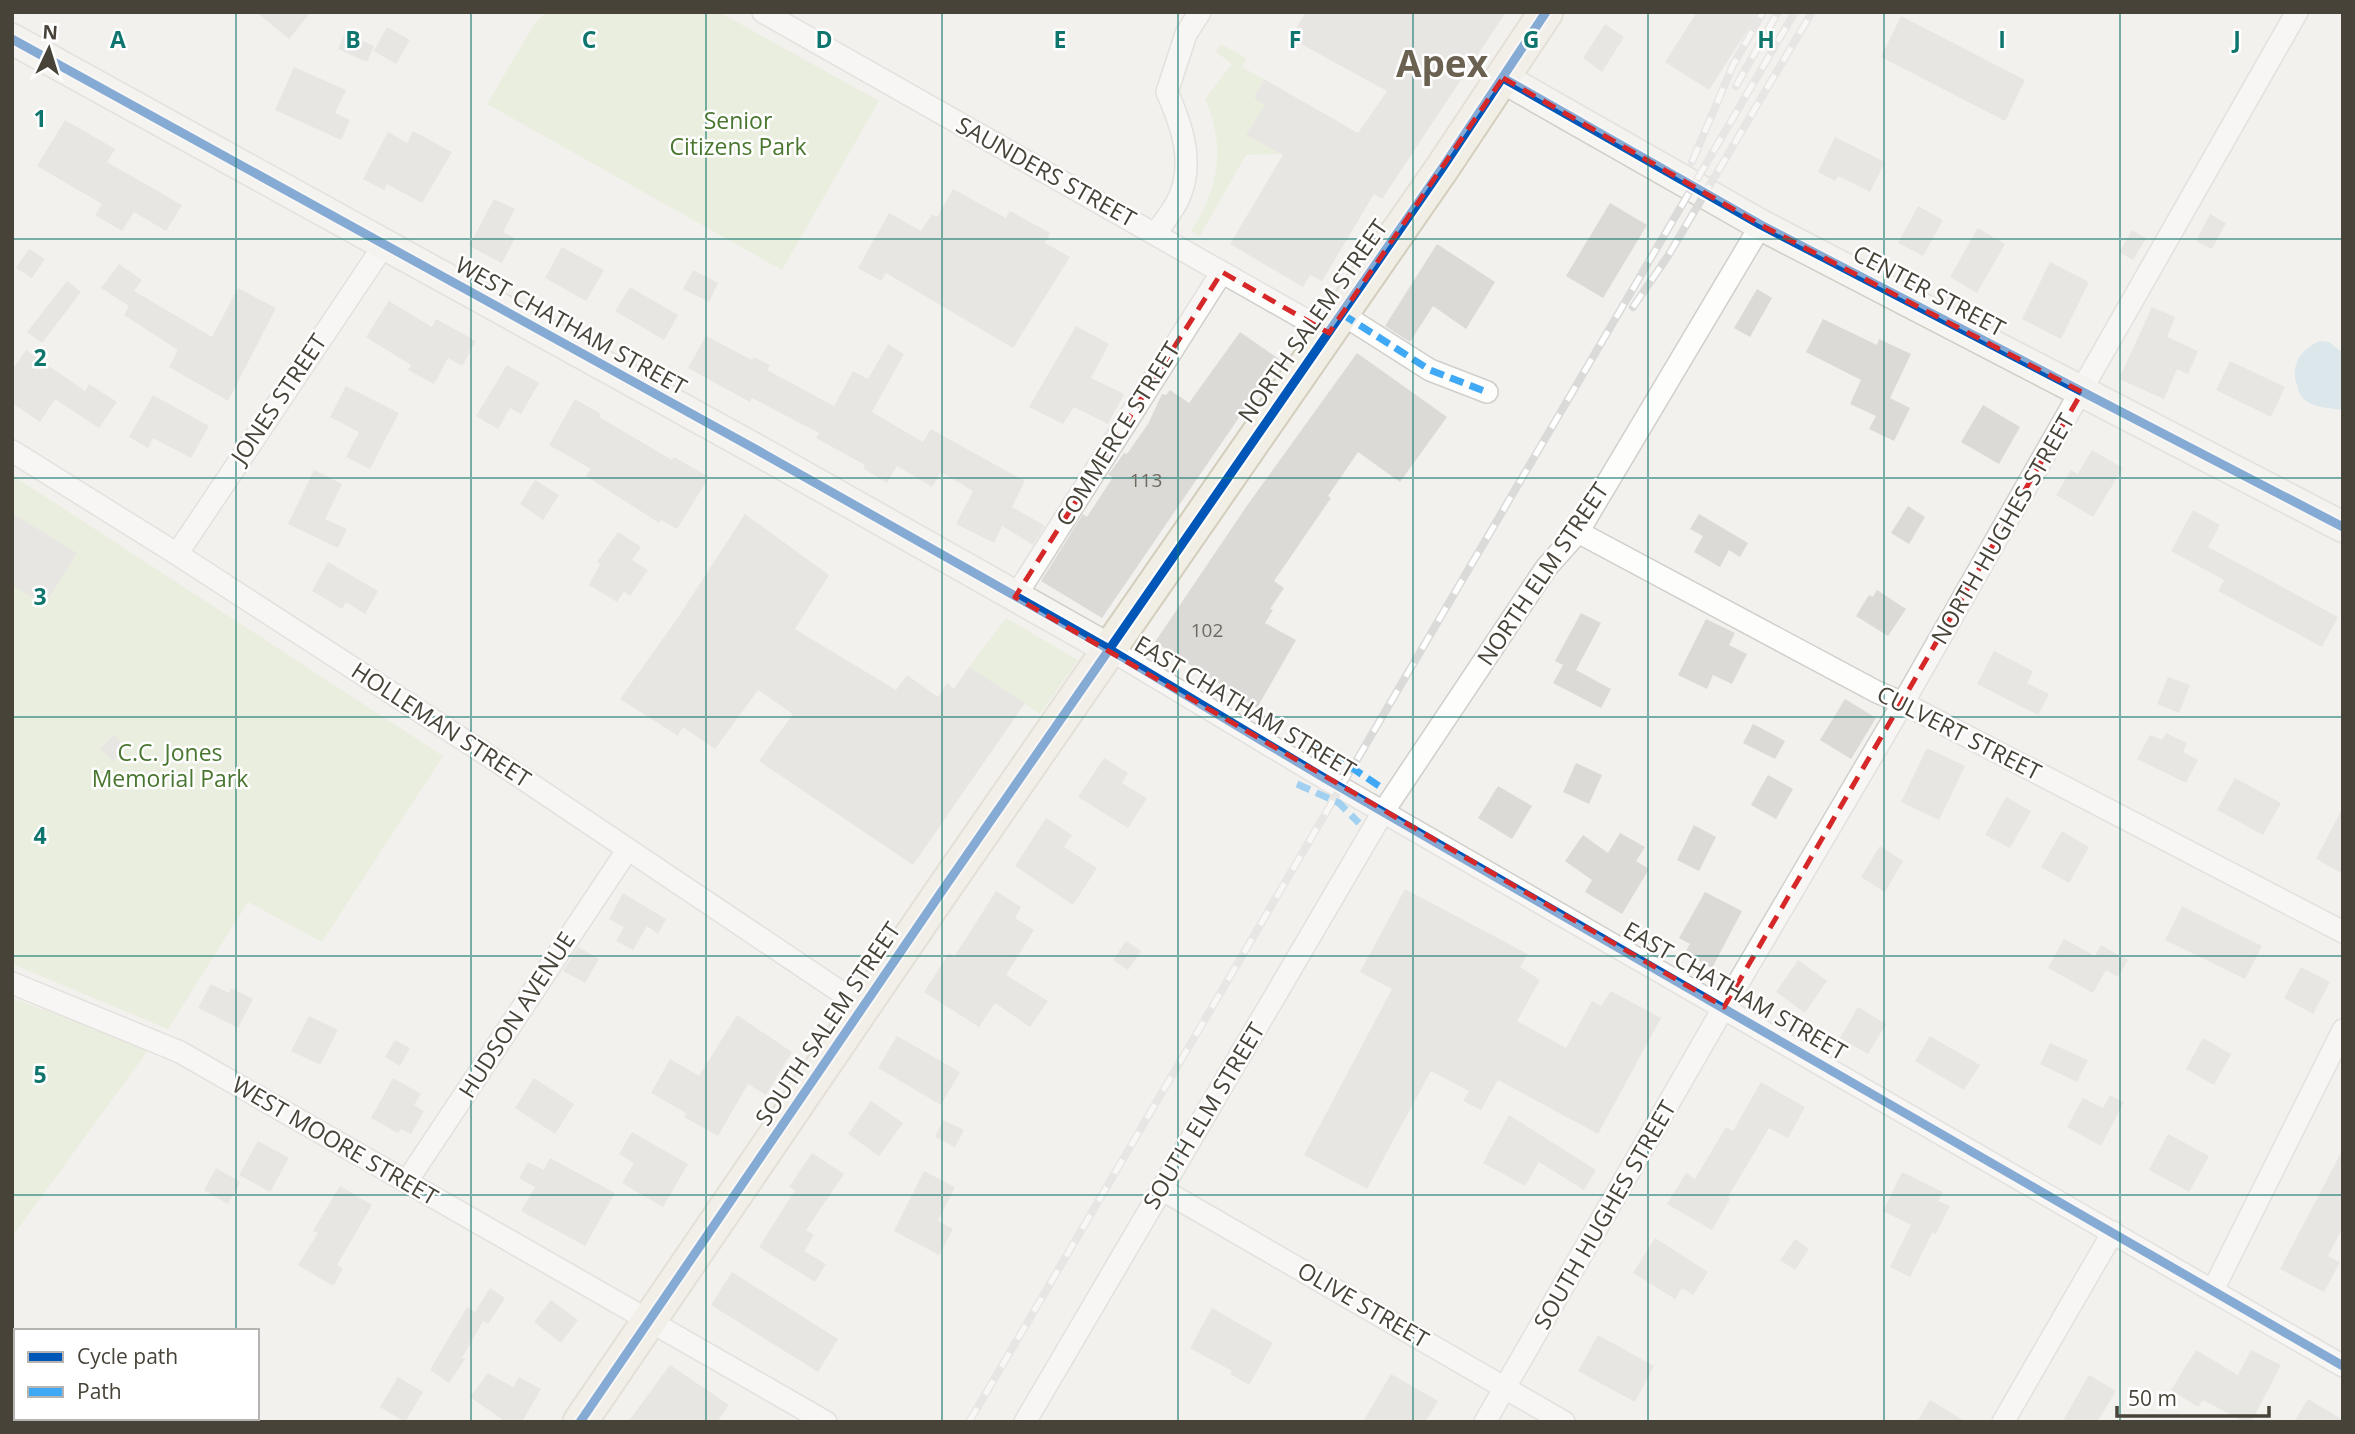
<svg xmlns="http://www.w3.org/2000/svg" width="2355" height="1434" viewBox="0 0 2355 1434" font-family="'Open Sans',sans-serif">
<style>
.green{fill:#e0ebcf}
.water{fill:#c2dbec}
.building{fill:#dcdad6}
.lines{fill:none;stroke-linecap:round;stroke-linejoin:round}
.street-casing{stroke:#d1cfcb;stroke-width:24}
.secondary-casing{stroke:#d1cec5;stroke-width:33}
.primary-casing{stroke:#d4cdbc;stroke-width:37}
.street{stroke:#fdfdfc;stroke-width:21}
.secondary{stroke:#f6f5f1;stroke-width:30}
.primary{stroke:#f1eee5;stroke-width:33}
.rail-casing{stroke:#dadad9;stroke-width:8}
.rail{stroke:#fff;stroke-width:5;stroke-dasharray:16;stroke-linecap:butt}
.quiet{stroke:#3fa9f5;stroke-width:7;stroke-dasharray:14 7;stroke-linecap:butt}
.cycleway-casing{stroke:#fff;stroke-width:13}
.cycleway{stroke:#0057b8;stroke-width:9}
.marked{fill:none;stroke:#d62828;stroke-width:5;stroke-dasharray:14 9;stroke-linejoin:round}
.grid{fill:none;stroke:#0f766e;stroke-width:2;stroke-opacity:0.55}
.labels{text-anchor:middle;stroke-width:5;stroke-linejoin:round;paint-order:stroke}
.number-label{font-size:19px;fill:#6e6a61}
.park-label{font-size:23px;fill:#4a7730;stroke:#fff}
.street-label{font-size:23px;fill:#484339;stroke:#fff}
.town-label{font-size:37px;font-weight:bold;fill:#6b6151;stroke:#fff}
.grid-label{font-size:23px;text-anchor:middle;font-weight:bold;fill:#0f766e;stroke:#fff;stroke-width:5;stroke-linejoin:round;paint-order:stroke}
</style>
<rect width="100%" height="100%" fill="#f3f1ed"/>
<g class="green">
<path d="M546,12H719L879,101L782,270L487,104L535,23Z"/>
<path d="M1221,44L1247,59L1242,67L1264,79L1254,98L1286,117L1283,154L1246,155L1200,236L1191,231C1219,189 1226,146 1205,99L1232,64L1216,52Z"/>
<path d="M12,475L443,756L322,942L248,902L168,1029L12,964Z"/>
<path d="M1006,618L1078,660L1040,714L969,667Z"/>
<path d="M12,998L149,1049L12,1237Z"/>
</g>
<path class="water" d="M2320,341L2329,342L2343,353V410C2330,408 2315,408 2305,400C2300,396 2298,391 2297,385C2290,365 2301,349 2320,341Z"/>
<g class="building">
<path d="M256,12H311L289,39Z"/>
<path d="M1306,12H1506L1382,199L1374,194L1322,281L1310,275L1303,287L1230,244L1283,155L1246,135L1265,105L1254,98L1264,79L1358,133L1387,91L1290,38Z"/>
<path d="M1697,12H1759L1709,90L1665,62Z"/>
<path d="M1901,16L2025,80L2005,121L1881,57Z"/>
<path d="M1605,24L1624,37L1602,72L1583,58Z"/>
<path d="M387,27L410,40L396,64L374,51Z"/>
<path d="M345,33L374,46L367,62L338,49Z"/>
<path d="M294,67L346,90L335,113L350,120L341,140L275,110Z"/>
<path d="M65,120L115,149L107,162L182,205L166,231L134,212L122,231L95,215L102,204L37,166Z"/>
<path d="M413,131L452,152L422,203L387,184L384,190L363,179L388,132L407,143Z"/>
<path d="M1835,137L1885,162L1870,192L1838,176L1835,181L1818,172Z"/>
<path d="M953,189L1006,218L1010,211L1050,233L1045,243L1070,257L1013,348L886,273L881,281L858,268L889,213L921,231L932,214L937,217Z"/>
<path d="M494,199L515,209L503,232L515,238L502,263L469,246Z"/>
<path d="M1610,203L1647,225L1603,298L1566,276Z"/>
<path d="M1918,206L1943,220L1923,256L1898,243Z"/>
<path d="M2210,214L2226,223L2212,249L2196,241Z"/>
<path d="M1978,228L2005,244L1977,293L1950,277Z"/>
<path d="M2132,230L2146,238L2133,260L2119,252Z"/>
<path d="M1437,244L1495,282L1466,329L1433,306L1410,342L1385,326Z"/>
<path d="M562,247L604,270L586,301L545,278Z"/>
<path d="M29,249L45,259L32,278L16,268Z"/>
<path d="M2050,262L2089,282L2061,339L2022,319Z"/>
<path d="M119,264L142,280L134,291L212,337L238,288L276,308L228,401L169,367L178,350L124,315L129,306L101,288Z"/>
<path d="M693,270L718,283L709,302L683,289Z"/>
<path d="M67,281L81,292L42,343L27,332Z"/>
<path d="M630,287L678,315L664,340L615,311Z"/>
<path d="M1757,289L1772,298L1750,337L1734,328Z"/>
<path d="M389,301L432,327L436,319L476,341L462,366L448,358L434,384L408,370L411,365L366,337Z"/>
<path d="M2152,307L2175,317L2167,337L2198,351L2188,374L2177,369L2164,399L2119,379Z"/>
<path d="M1823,319L1877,345L1879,339L1911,354L1890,398L1910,408L1894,441L1869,429L1876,416L1850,404L1861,380L1806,352Z"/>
<path d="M1076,326L1109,344L1091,378L1124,394L1108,424L1074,407L1063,424L1029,407Z"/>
<path d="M1240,332L1279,359L1102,618L1041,581L1083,514L1087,517L1113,477L1108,475L1124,453L1127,454L1148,424L1162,394L1166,395L1170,390L1189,403Z"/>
<path d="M706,336L752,360L754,357L770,365L767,370L834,406L853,371L868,379L888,344L904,354L872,412L923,442L931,429L1025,481L1012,507L1045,526L1033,545L1002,526L994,543L956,524L973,491L941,472L932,487L897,466L887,483L863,468L865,465L816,438L819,433L752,398L750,402L688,368Z"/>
<path d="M26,350L85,391L89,384L117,402L99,428L55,399L40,422L12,403V370Z"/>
<path d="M1357,353L1447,417L1400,482L1358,452L1328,496L1331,498L1274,581L1284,588L1270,609L1273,610L1265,623L1296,640L1257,708L1155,642L1246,507Z"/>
<path d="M2230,361L2285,387L2271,417L2216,390Z"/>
<path d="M507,365L539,383L521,414L510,408L498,429L476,416Z"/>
<path d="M346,386L399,413L370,469L346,457L359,432L330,417Z"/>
<path d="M153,395L209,426L191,458L153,438L148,448L129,437Z"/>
<path d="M575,399L601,414L599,417L672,460L674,457L709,477L677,529L661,520L659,523L586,476L591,469L549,445Z"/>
<path d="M1983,405L2020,427L1999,464L1961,442Z"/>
<path d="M2092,450L2123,468L2093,517L2056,495L2071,470L2078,474Z"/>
<path d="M314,470L342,484L325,519L347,529L338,548L288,524Z"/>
<path d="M535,480L559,495L543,520L520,504Z"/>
<path d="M1908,506L1925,517L1909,544L1891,533Z"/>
<path d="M2193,510L2220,525L2208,547L2338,617L2322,647L2218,591L2224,580L2171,551Z"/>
<path d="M12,513L77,553L45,605L12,585Z"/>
<path d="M745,514L829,575L795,629L896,690L907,675L938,697L947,683L954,689L969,667L1025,703L913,865L759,761L793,714L758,690L715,749L683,727L678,736L620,699L679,616Z"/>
<path d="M1699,514L1748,543L1740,557L1729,550L1720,567L1694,552L1703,536L1690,529Z"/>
<path d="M618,532L641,547L632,560L648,570L630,596L624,591L617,602L589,585L600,564L597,562Z"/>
<path d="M328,562L378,591L365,614L346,602L342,609L312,591Z"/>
<path d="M1877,590L1906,609L1888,636L1856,616L1869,595L1873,597Z"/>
<path d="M1581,613L1601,623L1576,670L1611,689L1601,708L1553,683L1563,665L1555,661Z"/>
<path d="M1706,619L1735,633L1729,645L1747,654L1732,684L1713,675L1707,689L1678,675Z"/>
<path d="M1994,651L2033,671L2027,683L2049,694L2038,715L1977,684Z"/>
<path d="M2168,677L2190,685L2179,713L2157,704Z"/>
<path d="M1845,699L1876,718L1851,759L1820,740Z"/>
<path d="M1753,724L1785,741L1775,759L1743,743Z"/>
<path d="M2166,733L2187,743L2183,752L2198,760L2186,783L2137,759L2150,735L2162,740Z"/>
<path d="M114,735L126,748L113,761L100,749Z"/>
<path d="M1927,748L1965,766L1939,820L1901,802Z"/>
<path d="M1104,758L1128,773L1122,783L1147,798L1128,828L1078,797Z"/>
<path d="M1576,763L1602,775L1589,804L1563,792Z"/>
<path d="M1768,775L1793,789L1776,819L1751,805Z"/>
<path d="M2235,778L2281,803L2263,835L2217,810Z"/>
<path d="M1498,786L1532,806L1512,839L1478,818Z"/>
<path d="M2006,797L2031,811L2010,848L1985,835Z"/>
<path d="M2343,807V874L2316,859Z"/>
<path d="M1046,818L1072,835L1064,847L1097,868L1073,905L1015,866Z"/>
<path d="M1694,825L1716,837L1699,871L1677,860Z"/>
<path d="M2062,831L2089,847L2069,883L2041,867Z"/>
<path d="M1620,833L1645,847L1636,861L1649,869L1622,914L1585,892L1592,880L1565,861L1583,835L1608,853Z"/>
<path d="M1880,846L1903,861L1885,892L1861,877Z"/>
<path d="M1405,889L1528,954L1520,967L1540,980L1517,1021L1566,1048L1592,1001L1601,1006L1611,991L1661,1018L1598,1134L1498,1080L1481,1110L1463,1101L1469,1091L1431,1071L1367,1189L1304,1155L1392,989L1360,972Z"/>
<path d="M996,891L1021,907L1015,918L1034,930L1006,975L1048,1001L1030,1027L995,1003L979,1027L924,992L949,953L954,957Z"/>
<path d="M1705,892L1742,911L1712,968L1685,953L1690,944L1679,938Z"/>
<path d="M623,893L666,919L658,934L647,926L633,950L616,941L624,927L609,919Z"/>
<path d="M2182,906L2262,946L2245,979L2165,940Z"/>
<path d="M2064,939L2095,956L2101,945L2128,960L2118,977L2106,970L2093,993L2048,968Z"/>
<path d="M1126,941L1141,951L1128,970L1113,960Z"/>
<path d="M578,947L599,959L585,983L563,971Z"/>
<path d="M1798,960L1827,981L1805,1013L1776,992Z"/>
<path d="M2301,967L2330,982L2313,1014L2284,998Z"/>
<path d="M211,984L229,993L231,988L253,999L238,1028L198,1008Z"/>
<path d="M1858,1007L1886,1024L1868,1054L1840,1038Z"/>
<path d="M737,1015L792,1052L766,1095L748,1084L718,1136L684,1117L686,1113L651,1093L670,1059L699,1076Z"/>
<path d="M309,1016L338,1030L320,1065L291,1051Z"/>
<path d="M897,1036L960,1072L941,1105L878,1068Z"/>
<path d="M1930,1036L1980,1065L1964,1090L1915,1061Z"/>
<path d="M2203,1038L2231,1054L2214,1085L2186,1069Z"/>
<path d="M395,1040L410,1048L400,1066L385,1057Z"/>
<path d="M2050,1043L2088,1060L2077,1082L2040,1064Z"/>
<path d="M393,1078L421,1094L414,1105L424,1111L411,1134L401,1129L398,1133L371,1118Z"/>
<path d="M534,1078L574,1104L555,1134L515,1108Z"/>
<path d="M1761,1082L1805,1107L1788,1138L1769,1128L1728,1197L1730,1199L1712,1230L1667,1204L1686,1173L1695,1179L1726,1127L1733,1131Z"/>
<path d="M2110,1095L2124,1102L2101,1146L2067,1127L2083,1098L2103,1108Z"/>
<path d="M871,1101L903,1123L879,1156L848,1134Z"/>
<path d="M1509,1115L1596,1170L1584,1190L1539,1162L1525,1186L1483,1163Z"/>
<path d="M943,1120L964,1130L955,1147L935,1137Z"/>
<path d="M632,1132L688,1164L663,1207L622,1183L634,1163L619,1154Z"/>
<path d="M2168,1134L2209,1156L2189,1192L2149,1170Z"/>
<path d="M258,1141L289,1158L270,1192L239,1175Z"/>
<path d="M2343,1149V1227L2328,1256L2340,1262L2324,1292L2280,1269Z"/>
<path d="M812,1153L844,1174L806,1230L814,1235L804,1251L826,1264L815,1282L759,1247L795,1190L789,1187Z"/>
<path d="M550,1158L615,1193L585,1246L521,1211L535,1187L519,1178L528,1162L544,1170Z"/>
<path d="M216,1168L240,1182L228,1204L204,1190Z"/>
<path d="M924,1171L955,1187L938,1221L953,1229L939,1255L894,1231Z"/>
<path d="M1902,1172L1943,1192L1938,1201L1950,1206L1936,1234L1932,1233L1910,1277L1890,1267L1911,1225L1883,1211Z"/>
<path d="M340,1186L372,1205L337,1265L343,1269L333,1286L298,1265L318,1233L313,1231Z"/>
<path d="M1655,1238L1708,1272L1693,1295L1682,1288L1675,1299L1633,1273Z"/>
<path d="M1795,1239L1809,1249L1795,1270L1780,1260Z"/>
<path d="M732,1272L838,1339L818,1372L711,1305Z"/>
<path d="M490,1288L505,1298L488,1324L483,1321L462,1358L465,1359L449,1383L430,1370L467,1307L475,1312Z"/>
<path d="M551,1300L578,1320L561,1343L534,1322Z"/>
<path d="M1212,1308L1273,1343L1249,1385L1230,1374L1232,1371L1190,1348Z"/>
<path d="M1598,1335L1654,1366L1635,1402L1578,1371Z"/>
<path d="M2196,1350L2238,1375L2251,1350L2281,1365L2251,1422H2245L2203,1400L2198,1407L2171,1390Z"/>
<path d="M670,1365L729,1405L717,1422H628Z"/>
<path d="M488,1373L513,1387L519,1377L541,1389L522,1422H506L470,1397Z"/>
<path d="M1391,1374L1438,1401L1425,1422H1363Z"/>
<path d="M2089,1375L2116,1391L2097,1422H2062Z"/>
<path d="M398,1377L423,1392L405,1422L380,1407Z"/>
<path d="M2308,1399L2343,1420V1422H2294Z"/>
<path d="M1930,1400L1966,1422H1917Z"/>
</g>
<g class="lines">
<g class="street-casing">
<g id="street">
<path d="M763,12L1329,333"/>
<path d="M1156,233C1163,223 1171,213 1177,202C1196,165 1182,126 1167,92L1186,34L1200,12"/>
<path d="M1342,314L1430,370L1487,392"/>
<path d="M12,451L177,554L498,762L863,1007"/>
<path d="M1578,532L1877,692L1903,703L2343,932"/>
<path d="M177,554L384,245"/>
<path d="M1015,597L1222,272"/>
<path d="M1109,649L1326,779L2343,1366"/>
<path d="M12,983L180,1052L826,1422"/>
<path d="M407,1181L628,849"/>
<path d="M1161,1189L1564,1422"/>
<path d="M2213,1290L2343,1030"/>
<path d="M1025,1422L1383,812L1546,568L1578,532L1761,225"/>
<path d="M1485,1422L1724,1007L1903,703L2297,12"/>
<path d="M2003,1422L2113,1232"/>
</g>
</g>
<g class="secondary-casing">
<g id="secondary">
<path d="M12,39L757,450L1109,649"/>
<path d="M1503,78L1761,225L2343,527"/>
</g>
</g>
<g class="primary-casing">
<path id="primary" d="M580,1422L942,891L1443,167L1546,12"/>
</g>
<use href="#street" class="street"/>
<use href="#secondary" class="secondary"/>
<use href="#primary" class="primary"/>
<g class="rail-casing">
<g id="rail">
<path d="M1736,86L1778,12"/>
<path d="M1692,162L1733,65L1763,12"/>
<path d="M1633,307L1668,256L1812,12"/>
<path d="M969,1422L1795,12"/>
</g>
</g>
<use href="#rail" class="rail"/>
<g class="quiet">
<path d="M1342,314L1430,370L1487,392"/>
<path d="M1315,743L1379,786"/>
<path d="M1297,784L1339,803L1359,823"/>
</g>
<g class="cycleway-casing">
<g id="cycleway">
<path d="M12,39L757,450L1109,649L1326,779L2343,1366"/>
<path d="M1503,78L1761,225L2343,527"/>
<path d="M580,1422L942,891L1443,167L1546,12"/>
</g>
</g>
<use href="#cycleway" class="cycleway"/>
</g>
<path d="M0 0H2355V1434H0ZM1503,78L1761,225L2082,392L1724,1007L1015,597L1222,272L1329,333Z" fill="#f3f1ed" fill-opacity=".55" fill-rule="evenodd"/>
<path class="marked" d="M1503,78L1761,225L2082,392L1724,1007L1015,597L1222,272L1329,333Z"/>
<path class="grid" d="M236,12V1331M471,12V1422M706,12V1422M942,12V1422M1178,12V1422M1413,12V1422M1648,12V1422M1884,12V1422M2120,12V1422M12,239H2343M12,478H2343M12,717H2343M12,956H2343M12,1195H2343M236,1418V1422"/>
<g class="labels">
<g class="number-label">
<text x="1146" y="487">113</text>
<text x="1207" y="637">102</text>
</g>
<g class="park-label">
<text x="738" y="129">Senior<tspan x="738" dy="26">Citizens Park</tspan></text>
<text x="170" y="761">C.C. Jones<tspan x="170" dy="26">Memorial Park</tspan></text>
</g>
<g class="street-label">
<text transform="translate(1046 172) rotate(29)" y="8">SAUNDERS STREET</text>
<text transform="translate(1929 291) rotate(28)" y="8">CENTER STREET</text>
<text transform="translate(1313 321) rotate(-55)" y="8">NORTH SALEM STREET</text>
<text transform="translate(571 326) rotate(29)" y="8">WEST CHATHAM STREET</text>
<text transform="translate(279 399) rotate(-56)" y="8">JONES STREET</text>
<text transform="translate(1118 434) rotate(-58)" y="8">COMMERCE STREET</text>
<text transform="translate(2003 529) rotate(-60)" y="8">NORTH HUGHES STREET</text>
<text transform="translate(1543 574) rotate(-56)" y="8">NORTH ELM STREET</text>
<text transform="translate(1245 707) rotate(31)" y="8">EAST CHATHAM STREET</text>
<text transform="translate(441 725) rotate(33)" y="8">HOLLEMAN STREET</text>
<text transform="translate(1959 733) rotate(27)" y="8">CULVERT STREET</text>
<text transform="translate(1735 991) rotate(30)" y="8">EAST CHATHAM STREET</text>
<text transform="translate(517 1015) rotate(-57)" y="8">HUDSON AVENUE</text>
<text transform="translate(828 1024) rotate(-56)" y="8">SOUTH SALEM STREET</text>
<text transform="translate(1204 1116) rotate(-59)" y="8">SOUTH ELM STREET</text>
<text transform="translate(335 1141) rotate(30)" y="8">WEST MOORE STREET</text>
<text transform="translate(1605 1215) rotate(-60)" y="8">SOUTH HUGHES STREET</text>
<text transform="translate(1363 1305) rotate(30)" y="8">OLIVE STREET</text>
</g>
<g class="town-label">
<text x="1442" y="77">Apex</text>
</g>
</g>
<g class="grid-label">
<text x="118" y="48">A</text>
<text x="353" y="48">B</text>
<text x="589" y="48">C</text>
<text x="824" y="48">D</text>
<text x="1060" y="48">E</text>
<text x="1295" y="48">F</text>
<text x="1531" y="48">G</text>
<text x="1766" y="48">H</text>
<text x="2002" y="48">I</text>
<text x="2237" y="48">J</text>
<text x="40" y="127">1</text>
<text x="40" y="366">2</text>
<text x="40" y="605">3</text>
<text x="40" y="844">4</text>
<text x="40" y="1083">5</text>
</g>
<rect width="2355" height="1434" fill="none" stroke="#484339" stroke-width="28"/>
<rect x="14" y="1329" width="245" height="91" fill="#ffffff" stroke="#b6b4b0" stroke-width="2"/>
<rect x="28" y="1352" width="35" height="10" fill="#0057b8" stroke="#b6b4b0" stroke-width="2"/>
<text x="77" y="1364" font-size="21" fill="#484339">Cycle path</text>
<rect x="28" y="1387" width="35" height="10" fill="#3fa9f5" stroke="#b6b4b0" stroke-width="2"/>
<text x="77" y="1399" font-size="21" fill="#484339">Path</text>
<g transform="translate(49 49) rotate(4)" stroke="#ffffff" stroke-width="5" paint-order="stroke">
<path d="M0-5L12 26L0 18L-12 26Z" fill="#484339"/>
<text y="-10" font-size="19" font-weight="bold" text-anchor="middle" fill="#484339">N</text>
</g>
<path d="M2117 1406v10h152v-10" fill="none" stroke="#484339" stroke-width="3.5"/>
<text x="2128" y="1406" font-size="21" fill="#484339" stroke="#ffffff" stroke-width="5" paint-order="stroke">50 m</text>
</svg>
